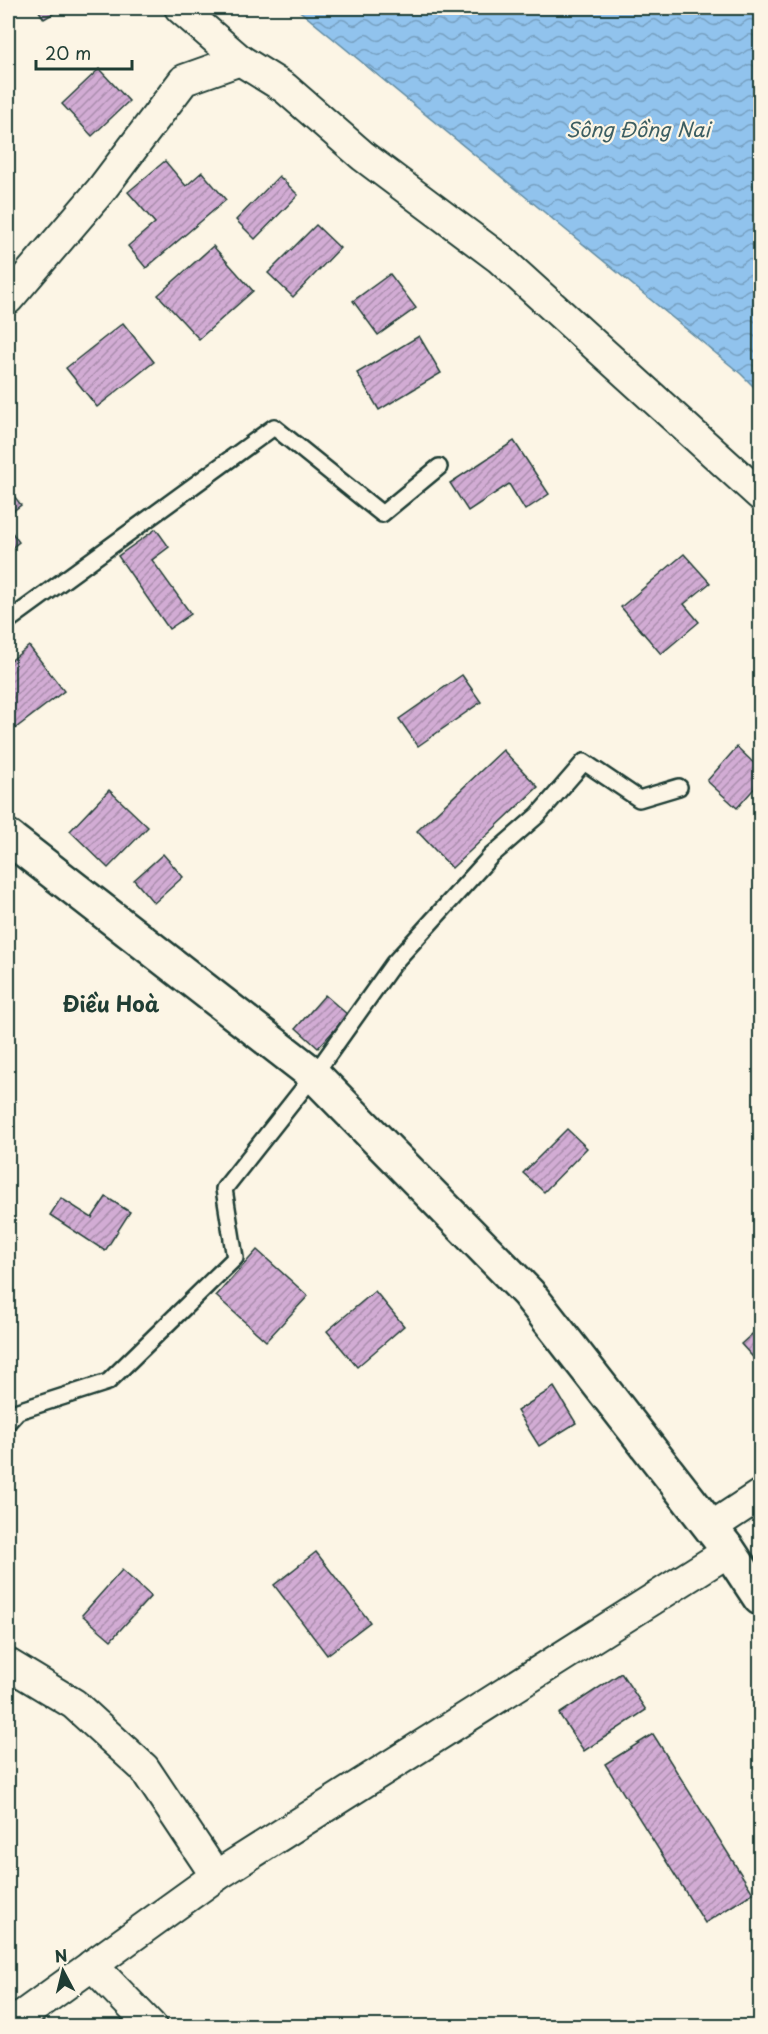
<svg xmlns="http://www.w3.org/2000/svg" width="768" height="2034" viewBox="0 0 768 2034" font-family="'Playpen Sans',sans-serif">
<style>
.water{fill:url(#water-waves);stroke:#638da3;stroke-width:1.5}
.building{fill:url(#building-hatch);stroke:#1f3d34;stroke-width:1.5}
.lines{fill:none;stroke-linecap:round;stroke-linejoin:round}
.service-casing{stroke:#1f3d34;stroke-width:20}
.minor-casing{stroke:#1f3d34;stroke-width:34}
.tertiary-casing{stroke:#1f3d34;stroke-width:38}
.service{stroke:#fcf5e5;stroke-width:15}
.minor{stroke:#fcf5e5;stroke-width:30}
.tertiary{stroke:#fcf5e5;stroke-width:33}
.labels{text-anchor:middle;stroke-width:4.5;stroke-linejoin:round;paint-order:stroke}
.water-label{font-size:20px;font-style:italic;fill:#3c5e62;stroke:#fcf5e5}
.quarter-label{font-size:21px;font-weight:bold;fill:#1f3d34;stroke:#fcf5e5}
</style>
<defs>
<pattern id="water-waves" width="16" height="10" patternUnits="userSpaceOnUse" patternTransform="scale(1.5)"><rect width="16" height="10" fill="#91c3ed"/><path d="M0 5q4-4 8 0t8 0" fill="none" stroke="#76a0c1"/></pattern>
<pattern id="building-hatch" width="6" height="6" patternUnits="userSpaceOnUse" patternTransform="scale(1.5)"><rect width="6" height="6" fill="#d2acd4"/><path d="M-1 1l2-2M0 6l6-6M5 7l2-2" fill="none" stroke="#aa8dad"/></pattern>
</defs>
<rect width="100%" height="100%" fill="#fcf5e5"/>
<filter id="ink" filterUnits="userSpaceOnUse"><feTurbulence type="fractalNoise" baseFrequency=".0167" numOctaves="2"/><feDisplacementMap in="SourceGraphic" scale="12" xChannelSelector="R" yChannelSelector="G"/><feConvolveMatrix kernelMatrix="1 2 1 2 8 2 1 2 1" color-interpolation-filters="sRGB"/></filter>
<g filter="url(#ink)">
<path class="water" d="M296,8H760V393L741,374Z"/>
<g class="building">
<path d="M37,8H63L44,19Z"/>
<path d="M99,69L129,101L92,136L62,104Z"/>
<path d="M165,161L186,186L202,172L226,200L146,268L128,246L155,223L128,192Z"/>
<path d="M279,176L298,195L255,239L236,220Z"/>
<path d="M316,225L340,248L293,297L268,273Z"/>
<path d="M213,246L253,291L199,339L158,295Z"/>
<path d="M390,274L416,308L378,335L353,301Z"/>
<path d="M123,323L154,362L97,407L66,368Z"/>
<path d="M419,336L441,373L379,410L357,373Z"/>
<path d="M514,441L549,494L525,510L509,484L468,511L450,483Z"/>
<path d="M8,488L21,505L8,515Z"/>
<path d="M8,527L19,542L8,551Z"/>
<path d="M156,529L169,547L152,560L191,614L169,629L118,556Z"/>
<path d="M684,554L710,583L684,604L699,622L661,654L621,607Z"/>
<path d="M29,646L64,691L8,734V663Z"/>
<path d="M462,675L481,702L418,746L399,719Z"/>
<path d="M737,747L760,769V782L737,808L707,781Z"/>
<path d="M503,750L538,787L452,868L417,831Z"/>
<path d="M109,790L148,827L108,868L70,831Z"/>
<path d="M163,854L183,877L154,903L134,880Z"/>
<path d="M325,995L348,1015L318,1048L296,1028Z"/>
<path d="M567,1129L587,1148L544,1192L523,1173Z"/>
<path d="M106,1197L130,1212L105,1251L50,1215L61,1198L92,1218Z"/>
<path d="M257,1250L308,1296L266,1341L216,1296Z"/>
<path d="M375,1291L404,1326L357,1367L327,1331Z"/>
<path d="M760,1327V1365L741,1344Z"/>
<path d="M554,1387L576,1423L539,1446L517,1411Z"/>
<path d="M316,1552L370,1622L327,1655L274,1585Z"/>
<path d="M122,1570L151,1596L111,1640L82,1615Z"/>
<path d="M621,1673L646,1710L584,1751L559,1714Z"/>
<path d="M653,1734L753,1893L705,1923L605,1764Z"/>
</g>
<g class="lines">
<g class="service-casing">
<g id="service">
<path d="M8,621L274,427L382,514L439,467"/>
<path d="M8,1422L18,1411L108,1382L235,1258L224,1189L314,1075L393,964L491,856L538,815L584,762L639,799L679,787"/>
</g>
</g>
<g class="minor-casing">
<g id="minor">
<path d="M180,8L240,60"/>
<path d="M8,299L101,190L184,80L240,60L285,88L363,156L499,258L760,495"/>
<path d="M710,1528L760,1495"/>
<path d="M8,1664L74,1704L144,1768L216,1876"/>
<path d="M92,1965L151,2026"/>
<path d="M8,2026L216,1876L729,1551"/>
</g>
</g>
<g class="tertiary-casing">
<path id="tertiary" d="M8,837L314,1075L528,1293L729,1551L760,1598"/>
</g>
<use href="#service" class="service"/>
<use href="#minor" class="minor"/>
<use href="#tertiary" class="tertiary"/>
</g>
</g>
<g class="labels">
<g class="water-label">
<text x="638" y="137">Sông Đồng Nai</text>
</g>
<g class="quarter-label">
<text x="111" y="1012">Điều Hoà</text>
</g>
</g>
<rect width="768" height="2034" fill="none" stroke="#fcf5e5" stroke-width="30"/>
<rect x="15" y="15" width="738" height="2004" fill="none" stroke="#1f3d34" stroke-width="2" filter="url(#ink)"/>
<g transform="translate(63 1971) rotate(353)" stroke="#fcf5e5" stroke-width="4.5" paint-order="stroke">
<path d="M0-4.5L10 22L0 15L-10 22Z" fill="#1f3d34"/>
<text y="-9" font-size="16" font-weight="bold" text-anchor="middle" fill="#1f3d34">N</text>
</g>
<path d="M36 60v9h96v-9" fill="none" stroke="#1f3d34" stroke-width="3"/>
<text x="45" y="60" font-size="18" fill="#1f3d34" stroke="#fcf5e5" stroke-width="4.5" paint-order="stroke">20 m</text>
</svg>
